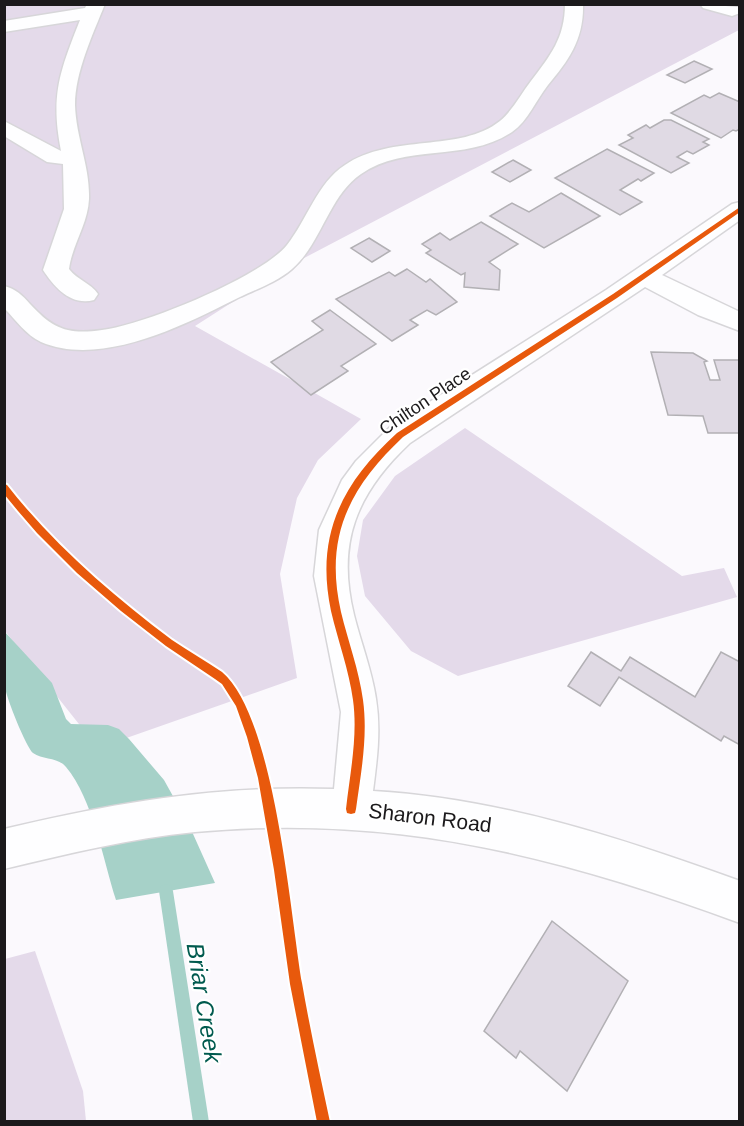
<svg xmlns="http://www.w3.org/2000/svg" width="744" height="1126" viewBox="0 0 744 1126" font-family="Helvetica,sans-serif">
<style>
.green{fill:#e4daea}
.water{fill:#a6d1c8}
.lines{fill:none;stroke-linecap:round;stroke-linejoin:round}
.stream{fill:#a6d1c8;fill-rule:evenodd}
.building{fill:#e0dae4;stroke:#b2b0b4;stroke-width:1.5}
.minor-casing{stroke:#d7d6d9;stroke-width:3}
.minor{fill:#fefeff;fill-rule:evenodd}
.cycleway-casing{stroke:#fff;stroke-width:4}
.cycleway{fill:#e8590c;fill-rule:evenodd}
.labels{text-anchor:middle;stroke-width:4.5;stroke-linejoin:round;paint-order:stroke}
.street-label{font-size:18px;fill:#1b191b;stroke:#fff}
.near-street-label{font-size:21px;fill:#1b191b;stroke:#fff}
.near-water-label{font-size:24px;font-style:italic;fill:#005a4e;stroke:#fff}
</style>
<rect width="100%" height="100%" fill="#fbf9fd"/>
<g class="green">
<path d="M5,5H739V30L287,267L195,326L361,419L318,460L297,498L280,574L297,678L98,748L5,631Z"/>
<path d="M465,428L682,576L724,568L737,597L458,676L411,651L365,596L357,556L363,520L395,476Z"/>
<path d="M35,951L83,1091L86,1121H5V959Z"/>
</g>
<path class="water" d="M4,631L52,683L66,719L71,724L108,725L119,729L129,739L164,780L189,825L215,883L116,900C103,860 93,799 66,767C58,757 43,760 33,753C26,747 6,697 5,687C2,669 5,649 4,631Z"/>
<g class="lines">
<path class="stream" d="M166,884L171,886L173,891L209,1122H193L159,891L161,886Z"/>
</g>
<g class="building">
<path d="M694,61L712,69L685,83L667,75Z"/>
<path d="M719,93L740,102V129L736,131L733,130L721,138L671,113L704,95L710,98Z"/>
<path d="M664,120H671L709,139L703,142L709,145L693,154L687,151L677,157L689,163L671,173L619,145L633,138L628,135L646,125L650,128Z"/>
<path d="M607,149L654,173L641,181L638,179L620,190L642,202L620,215L555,178Z"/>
<path d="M513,160L531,170L510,182L492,172Z"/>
<path d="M561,193L600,216L544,248L490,216L512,203L529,212Z"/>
<path d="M481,222L518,244L489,262L500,270L499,290L464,287L465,273L461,275L426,253L431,250L422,244L440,233L450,240Z"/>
<path d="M369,238L390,251L372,262L351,248Z"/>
<path d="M407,269L426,282L430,279L457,302L436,315L427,310L410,320L418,325L392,341L336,299L389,272L395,276Z"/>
<path d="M330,310L376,344L341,366L348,371L311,395L271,362L323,330L312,321Z"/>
<path d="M651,352L693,353L707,361L704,362L710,380H720L714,360H740V433H708L703,416L668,415Z"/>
<path d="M591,652L621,671L630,657L695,697L721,652L740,662V745L724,736L721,741L619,677L600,706L568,686Z"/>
<path d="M552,921L628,981L567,1091L520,1051L516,1058L484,1031Z"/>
</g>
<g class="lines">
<g class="minor-casing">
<g id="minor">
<path d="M87,4H105C93,34 75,72 75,105C76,138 90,166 89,199C88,224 72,245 69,269C77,280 91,283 98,294L94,300C71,306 55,288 43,270L64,209L63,164L47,162L4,136V121L61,151C50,95 60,71 80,20L4,32V21L85,8Z"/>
<path d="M565,4H583C584,39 569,60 548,85C536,100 528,121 512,132C466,163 406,143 361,174C328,197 322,243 292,269C277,282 257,289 240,297C186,324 102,368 41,342C26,335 16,320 4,308V286C16,289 22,295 30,304C53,329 68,335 102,330C144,325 261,277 287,245C307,220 317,183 345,165C392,133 460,153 500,121C513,110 521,94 531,81C550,56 565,38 565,4Z"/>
<path d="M700,4L738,7L740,13L732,16L703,8Z"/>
<path d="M740,202V220L662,275L740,312V331L698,315L645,287L410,443C357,493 336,542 354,615C361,643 372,671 376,699C381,730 377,760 373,791C499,798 621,838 740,881V923C556,855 393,814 195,832C131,838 67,854 4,869V829C117,802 218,785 334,789L341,712L314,576L319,530L342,480L356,461L390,427L606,290L732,204Z"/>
</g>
</g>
<use href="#minor" class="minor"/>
<g class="cycleway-casing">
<g id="cycleway">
<path d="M740,207V212L617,298L403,437C349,488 324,537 341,612C348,641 359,670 363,700C368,736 361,773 356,809L355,813L351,814L347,813L346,809C350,773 358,736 353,700C349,670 338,641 331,611C315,535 342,483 397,433L613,294Z"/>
<path d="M4,484L7,485C54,545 111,594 172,640C188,651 206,661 222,672C275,717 290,912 302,983C310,1029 320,1075 330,1122H317L290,984L274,870L258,778L247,737L236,706L222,684L215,679L166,646L121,611L77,573L37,533L18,511L4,494Z"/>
</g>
</g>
<use href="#cycleway" class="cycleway"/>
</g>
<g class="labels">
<g class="street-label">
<text transform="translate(425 401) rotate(-34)" y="6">Chilton Place</text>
</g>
<g class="near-street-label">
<text transform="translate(430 818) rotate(7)" y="7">Sharon Road</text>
</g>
<g class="near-water-label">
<text transform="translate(204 1003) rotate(81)" y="8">Briar Creek</text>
</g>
</g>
<rect width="744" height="1126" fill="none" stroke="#1b191b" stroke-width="12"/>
</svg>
